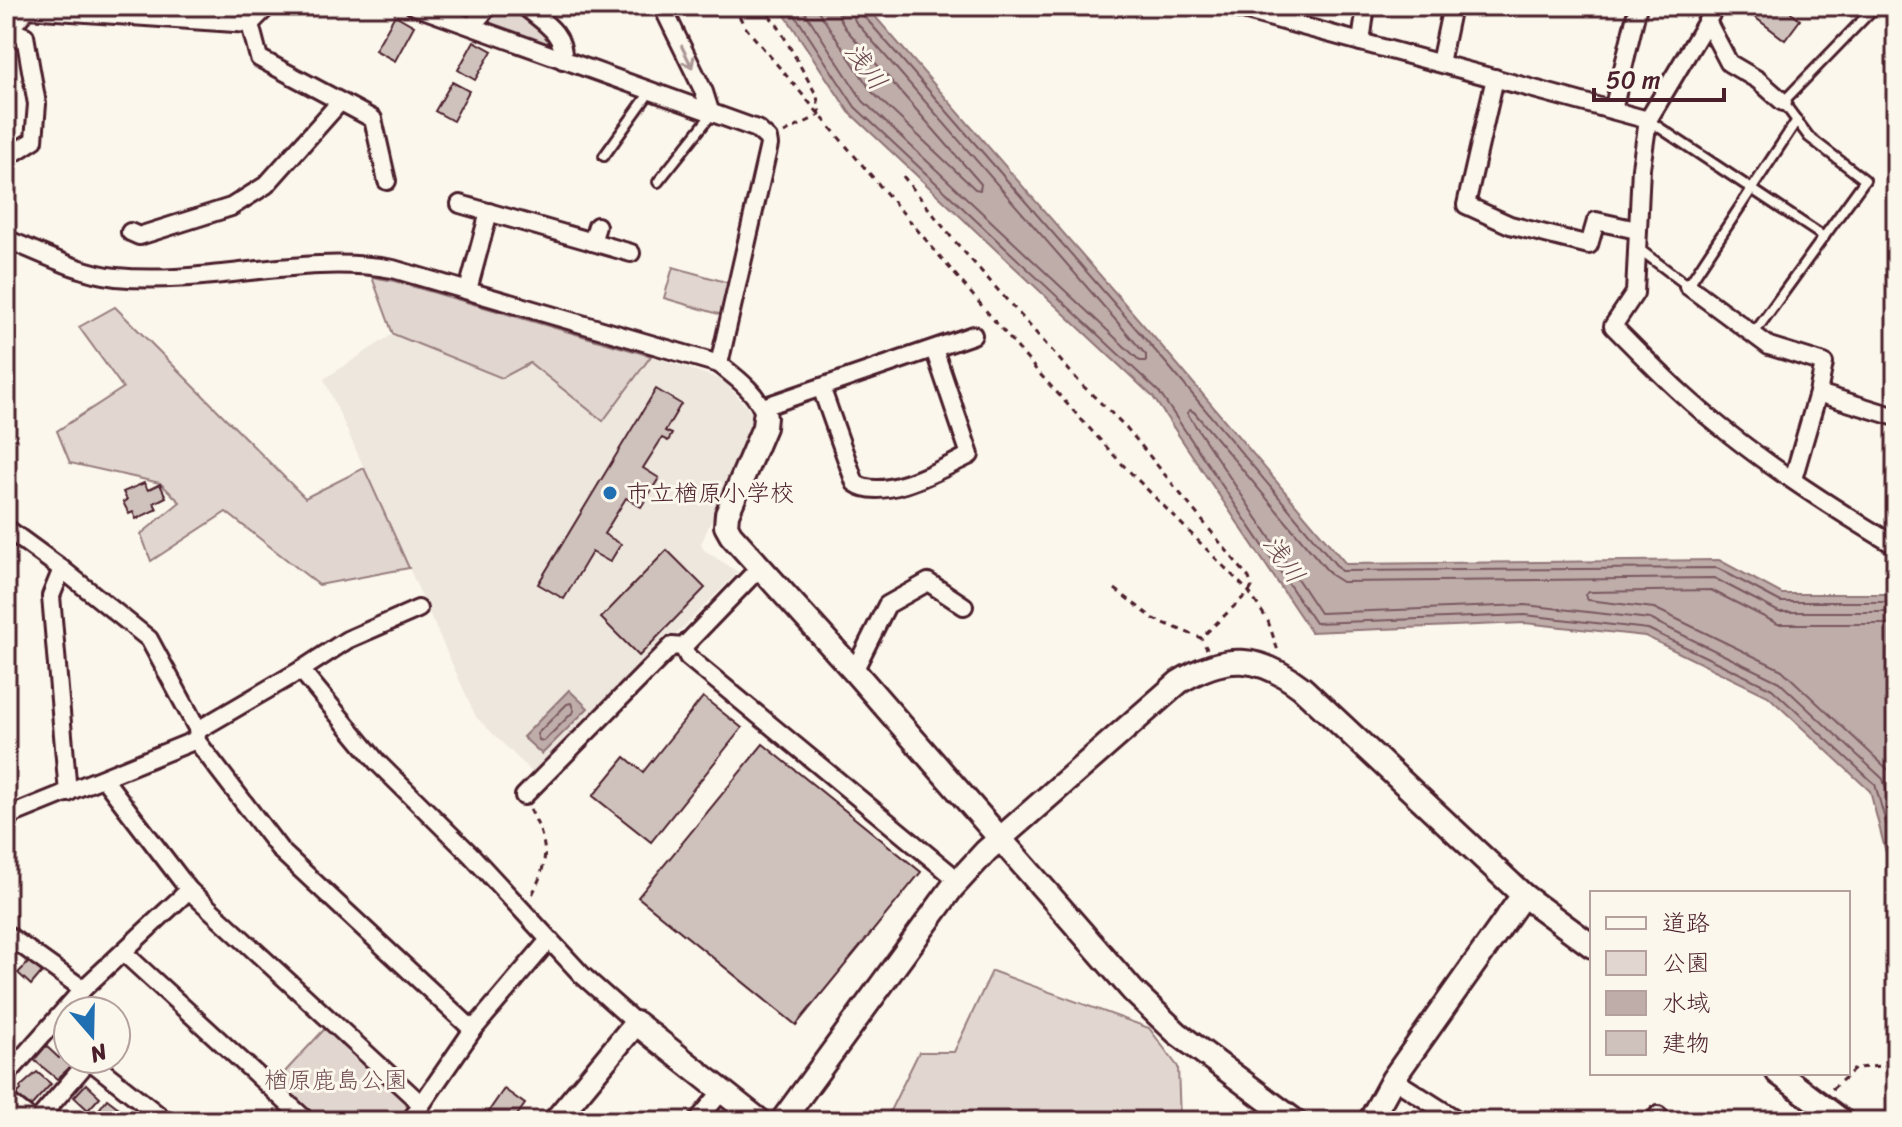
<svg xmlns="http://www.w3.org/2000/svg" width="1902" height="1127" viewBox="0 0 1902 1127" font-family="Sriracha,'Klee One',sans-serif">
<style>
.built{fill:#eee7de}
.green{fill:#e2d7d0;stroke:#967b7e;stroke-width:2}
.water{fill:#bfadaa;stroke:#907477;stroke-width:2}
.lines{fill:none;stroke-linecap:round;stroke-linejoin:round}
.shore{stroke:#79585e;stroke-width:2}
.stream{stroke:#907477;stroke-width:5}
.building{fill:#cfc2bc;stroke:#4a1f2b;stroke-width:2}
.lane-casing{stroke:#4a1f2b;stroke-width:14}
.street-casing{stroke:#4a1f2b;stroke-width:22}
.secondary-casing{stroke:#4a1f2b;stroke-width:28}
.path{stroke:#4a1f2b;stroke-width:3;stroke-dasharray:6 6;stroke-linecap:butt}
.lane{stroke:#fbf7ec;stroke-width:8}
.street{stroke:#fbf7ec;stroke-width:16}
.secondary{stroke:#fbf7ec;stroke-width:22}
.oneway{stroke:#ab9695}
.poi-dot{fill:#1f6fb2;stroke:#fbf7ec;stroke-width:3}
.labels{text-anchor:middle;stroke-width:6;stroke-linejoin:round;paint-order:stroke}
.poi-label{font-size:24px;fill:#4a1f2b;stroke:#fbf7ec;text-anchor:start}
.park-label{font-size:24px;fill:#704d54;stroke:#fbf7ec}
.water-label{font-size:26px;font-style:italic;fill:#6d4a51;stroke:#fbf7ec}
</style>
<rect width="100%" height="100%" fill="#fbf7ec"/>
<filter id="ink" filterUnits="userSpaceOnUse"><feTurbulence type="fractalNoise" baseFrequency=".0125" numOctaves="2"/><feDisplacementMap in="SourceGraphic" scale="16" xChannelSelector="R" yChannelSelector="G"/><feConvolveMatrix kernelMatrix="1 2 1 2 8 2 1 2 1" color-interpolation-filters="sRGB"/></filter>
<g filter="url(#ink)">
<path class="built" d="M393,334L502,378L530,362L602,421L651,356L723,380L749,409L755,422L701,544L704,550L738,572L536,776L476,717L324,379Z"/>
<g class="green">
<path d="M489,6H524L561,38L563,60L472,26Z"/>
<path d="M673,267L729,283L722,315L664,298Z"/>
<path d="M372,277L394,281L651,356L603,421L530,363L502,378L393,334Z"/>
<path d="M115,307L305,498L364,468L409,568L319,585L226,512L151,561L141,534L180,502L160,483L70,463L57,431L123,388L79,327Z"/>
<path d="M992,971L1149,1028L1178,1067L1180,1121H885L919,1052H954Z"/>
<path d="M332,1021L421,1104L410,1121H307L270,1088Z"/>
</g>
<g class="water">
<path d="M779,6H866L1172,358L1346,564L1719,560L1782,594H1896V878L1891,872L1870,791L1768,696L1645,636L1525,623L1311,632L1153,397L849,112Z"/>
<path d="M569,690L588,708L542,754L523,737Z"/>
</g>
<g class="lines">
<g class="shore">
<path d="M789,6L855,107L1159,392L1315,623L1525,615L1648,629L1772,689L1875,784L1896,859"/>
<path d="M801,6L863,101L1140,361H1146V355L855,21L850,6"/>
<path d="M815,6L872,92L975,189L980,190L981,184L845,28L839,17L838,6"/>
<path d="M860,6L863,15L1166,363L1341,571L1717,568L1781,602H1896"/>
<path d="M1896,612H1779L1714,578L1342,582L1331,575L1194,412L1190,410L1187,413L1320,613L1525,605L1650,619L1779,682L1883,779L1896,820"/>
<path d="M1896,624H1778L1711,590L1589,592L1585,595L1588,600L1654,608L1782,670L1896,777"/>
<path d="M571,703L574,711L544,741L539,740L537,734L567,704Z"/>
</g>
<path class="stream" d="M1888,6L1896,50"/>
</g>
<g class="building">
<path d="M1740,6H1796L1791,13L1800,20L1785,40Z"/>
<path d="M395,15L414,26L395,61L375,50Z"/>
<path d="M474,41L492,51L475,80L458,70Z"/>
<path d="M452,82L469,91L453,121L435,111Z"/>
<path d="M656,389L681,404L665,431L672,434L668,441L662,438L643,468L659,478L641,507L626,498L604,534L621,544L610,562L592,552L564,599L538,584Z"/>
<path d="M144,483L148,490L160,484L166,497L154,503L157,509L136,519L133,512L129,514L123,502L127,500L123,492Z"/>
<path d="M667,550L705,588L639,656L601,618Z"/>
<path d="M703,697L742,728L651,842L593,796L625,757L643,772Z"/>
<path d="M763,744L921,872L796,1025L638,897Z"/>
<path d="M30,961L42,972L31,985L18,973Z"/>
<path d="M46,1046L59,1058L65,1051L68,1059L76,1062L57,1079L34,1060Z"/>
<path d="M37,1072L51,1084L30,1107L16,1095L21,1090L20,1087Z"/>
<path d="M86,1084L100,1097L88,1110L74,1097Z"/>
<path d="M504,1089L525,1104L513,1121H482Z"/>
<path d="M107,1099L124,1112L117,1121H99L94,1116Z"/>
</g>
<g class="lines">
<g class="lane-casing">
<g id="lane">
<path d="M1648,120L1824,237"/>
<path d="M604,156L650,92"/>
<path d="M658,182L712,114"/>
<path d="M1639,249L1688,286L1797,120"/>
<path d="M1752,336L1865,180L1809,137L1783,102L1876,6"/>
</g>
</g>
<g class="street-casing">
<g id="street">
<path d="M414,6L757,129L768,139L769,145L719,364"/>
<path d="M524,6C543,22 565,33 563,60"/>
<path d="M659,6L664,10L704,92L710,111"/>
<path d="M1228,6L1648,120"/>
<path d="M1716,6L1648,120L1641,168L1635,293L1613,326C1635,348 1657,371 1680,392C1744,451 1821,501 1896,546"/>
<path d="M1707,21L1729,63L1758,80L1783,102"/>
<path d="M250,24L259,58L373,119L387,181"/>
<path d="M472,26L489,6"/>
<path d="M6,28L25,36L37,104L34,140L6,158"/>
<path d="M9,30L27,9L250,24L268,6"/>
<path d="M1361,42L1366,6"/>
<path d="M1440,63L1452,6"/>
<path d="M1495,78L1466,205L1510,225L1589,245L1596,221L1637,230"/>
<path d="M1613,110L1638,6"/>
<path d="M460,204L631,253"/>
<path d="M130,232L139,236L231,207L266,185L340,102"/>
<path d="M6,239C41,253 79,273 116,277C209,286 302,253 393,269L719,364C737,378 760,395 765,417"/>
<path d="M592,242L597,226"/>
<path d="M1688,286L1769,346L1824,363L1818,393L1793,479"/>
<path d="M468,290L489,212"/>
<path d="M821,387L855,483C883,503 943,468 970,455L934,349"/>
<path d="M1818,393L1896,417"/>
<path d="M763,407L973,335"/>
<path d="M6,528L62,569L149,639L198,730"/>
<path d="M62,569L51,596L68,793"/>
<path d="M683,647L688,657L959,881"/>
<path d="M301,670L347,640L418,609"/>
<path d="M854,671L887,605L928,582L964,606"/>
<path d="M196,740L281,851L473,1030"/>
<path d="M524,796L672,646L683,647L760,567"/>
<path d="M6,817L196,740L198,730L301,670L377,762L471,855L582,975L636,1023"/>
<path d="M189,890L421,1104"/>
<path d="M6,934L83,989"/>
<path d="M123,952L307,1121"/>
<path d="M6,1076L83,989L189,890L104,779"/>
<path d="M1393,1079L1459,1121"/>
<path d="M6,1100L33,1121"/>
<path d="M37,1121L89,1060L166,1121"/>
<path d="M410,1121L472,1031L549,940"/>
<path d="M697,1121L722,1091"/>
<path d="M1654,1121L1658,1115"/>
</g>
</g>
<g class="secondary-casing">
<g id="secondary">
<path d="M765,417L764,427L727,514L726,526L731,535L854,671L1133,991L1177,1033L1295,1121"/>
<path d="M1778,1073L1842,1121"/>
<path d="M555,1121L636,1023L760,1121"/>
<path d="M782,1121L952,888L986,851L1179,682C1226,653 1259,655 1302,688L1523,895L1592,946"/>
<path d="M1370,1121L1393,1079L1523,895"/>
</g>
</g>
<g class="path">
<path d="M733,6L746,28L1038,372L1122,464L1249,592L1268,621L1278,651"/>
<path d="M761,6L778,26L817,96L820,115"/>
<path d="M784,133L820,115"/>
<path d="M903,176L952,238L1083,386L1126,427L1249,578L1252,587L1249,592L1201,638"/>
<path d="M1115,589L1154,619L1201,638L1207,649"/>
<path d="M530,809C548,844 550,859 532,895"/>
<path d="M1832,1089L1856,1068L1896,1065"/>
</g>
<use href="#lane" class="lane"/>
<use href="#street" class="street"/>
<use href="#secondary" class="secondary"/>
</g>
<defs><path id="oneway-shaft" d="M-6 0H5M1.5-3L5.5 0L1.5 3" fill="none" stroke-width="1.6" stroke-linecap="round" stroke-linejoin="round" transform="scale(2)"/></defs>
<use class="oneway" href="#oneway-shaft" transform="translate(687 57) rotate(64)"/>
</g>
<circle class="poi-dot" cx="610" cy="493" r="8"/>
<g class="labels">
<g class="poi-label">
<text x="626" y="501">市立楢原小学校</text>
</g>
<g class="park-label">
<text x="336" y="1088">楢原鹿島公園</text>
</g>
<g class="water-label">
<text transform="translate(866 66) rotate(53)" y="9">浅川</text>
<text transform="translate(1284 559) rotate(55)" y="9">浅川</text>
</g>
</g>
<rect width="1902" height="1127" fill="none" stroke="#fbf7ec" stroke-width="32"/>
<rect x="16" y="16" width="1870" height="1095" fill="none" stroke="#4a1f2b" stroke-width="3" filter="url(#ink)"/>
<rect x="1590" y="891" width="260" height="184" fill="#fbf7ec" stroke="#b4a19f" stroke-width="2"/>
<rect x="1606" y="917" width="40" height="12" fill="#fbf7ec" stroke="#b4a19f" stroke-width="2"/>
<text x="1662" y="931" font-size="24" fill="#4a1f2b">道路</text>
<rect x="1606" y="951" width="40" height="24" fill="#e2d7d0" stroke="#b4a19f" stroke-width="2"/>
<text x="1662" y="971" font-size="24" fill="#4a1f2b">公園</text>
<rect x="1606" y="991" width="40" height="24" fill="#bfadaa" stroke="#b4a19f" stroke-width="2"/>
<text x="1662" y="1011" font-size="24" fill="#4a1f2b">水域</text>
<rect x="1606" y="1031" width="40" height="24" fill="#cfc2bc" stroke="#b4a19f" stroke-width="2"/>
<text x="1662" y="1051" font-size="24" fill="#4a1f2b">建物</text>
<g transform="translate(92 1035) rotate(160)"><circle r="38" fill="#fbf7ec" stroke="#b4a19f" stroke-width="2"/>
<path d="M0-6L14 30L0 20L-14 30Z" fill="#1f6fb2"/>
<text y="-12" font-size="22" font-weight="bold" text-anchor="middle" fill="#4a1f2b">N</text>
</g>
<path d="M1594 88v12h130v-12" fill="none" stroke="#4a1f2b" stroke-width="4"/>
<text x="1606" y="88" font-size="24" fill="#4a1f2b" stroke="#fbf7ec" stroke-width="6" paint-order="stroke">50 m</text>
</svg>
